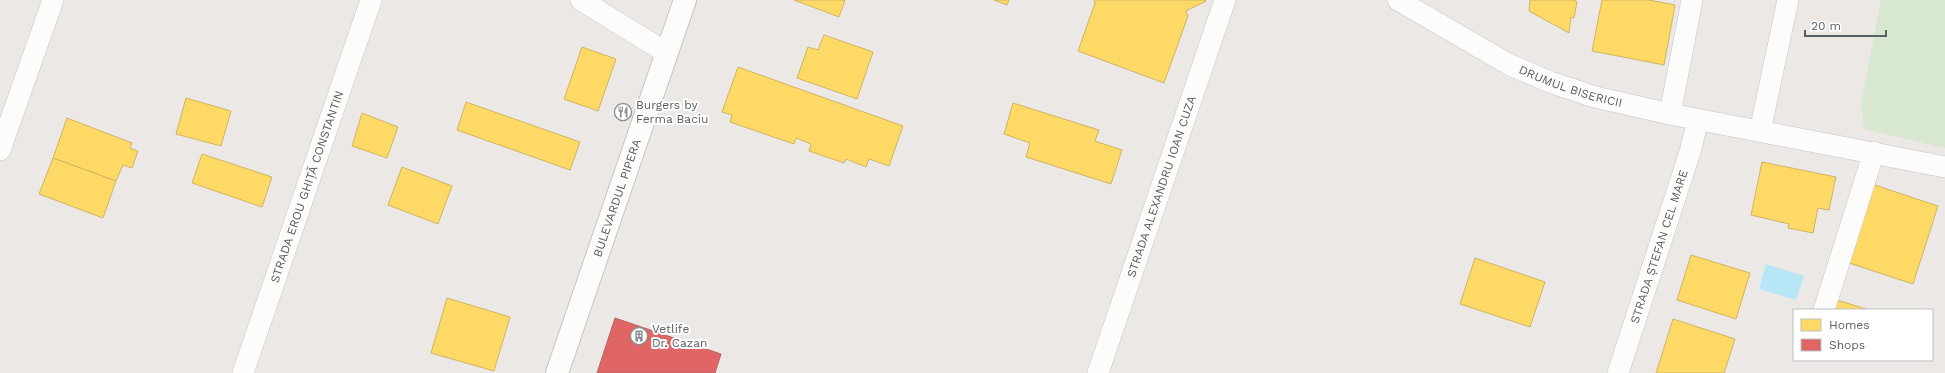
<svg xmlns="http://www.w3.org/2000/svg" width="1945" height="373" viewBox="0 0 1945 373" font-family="'Work Sans',sans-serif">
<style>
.green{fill:#d7e7d0}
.water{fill:#b7e7f7}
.homes{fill:#ffd966;stroke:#ceb565}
.shops{fill:#e06666;stroke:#b86465}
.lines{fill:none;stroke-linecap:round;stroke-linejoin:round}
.street-casing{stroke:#c6c6c6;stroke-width:22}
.secondary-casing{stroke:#c6c6c6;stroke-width:24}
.street{stroke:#fcfcfb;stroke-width:21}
.secondary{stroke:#fcfcfb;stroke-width:22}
.labels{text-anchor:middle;stroke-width:4;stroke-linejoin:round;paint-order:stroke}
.street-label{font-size:12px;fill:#5b6063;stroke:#fff}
.poi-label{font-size:12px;fill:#5b6063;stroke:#fff;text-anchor:start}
</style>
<rect width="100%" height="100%" fill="#ebe8e5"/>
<path class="green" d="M1881,0H1945V148L1864,129L1861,104Z"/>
<path class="water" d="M1766,264L1804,276L1796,300L1759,289Z"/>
<g class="homes">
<path d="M794,0H845L839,17Z"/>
<path d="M994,0H1009L1007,5Z"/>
<path d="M1094,0H1205L1206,1L1186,11L1188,16L1164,83L1078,51L1095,3Z"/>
<path d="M1530,0H1574L1577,2L1574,18L1571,17L1569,33L1529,11Z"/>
<path d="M1602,0H1649L1675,5L1664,65L1592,51Z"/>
<path d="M824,35L873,52L857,99L797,78L808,47L818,50Z"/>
<path d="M582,47L616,59L598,111L564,99Z"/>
<path d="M738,67L903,126L889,166L869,159L866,167L846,159L844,163L809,151L811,144L796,138L794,144L730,122L732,115L722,112Z"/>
<path d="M186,98L231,111L221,146L176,134Z"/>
<path d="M466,102L580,142L570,170L457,130Z"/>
<path d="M1013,103L1099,130L1095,141L1122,150L1111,184L1026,157L1030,143L1004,134Z"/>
<path d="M362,113L398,127L387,158L352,146Z"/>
<path d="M67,118L132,143L130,148L138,151L132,168L123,165L116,181L53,158Z"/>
<path d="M202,154L272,177L262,207L192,183Z"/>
<path d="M53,158L116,181L103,218L39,194Z"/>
<path d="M1762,162L1836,177L1829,210L1818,208L1813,233L1788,228L1789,224L1751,215Z"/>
<path d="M402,167L452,186L438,224L388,205Z"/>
<path d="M1872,184L1938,206L1913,284L1846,262Z"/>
<path d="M1691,255L1750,273L1736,319L1677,300Z"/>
<path d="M1475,258L1545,282L1530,327L1460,304Z"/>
<path d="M447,298L510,317L494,371L431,353Z"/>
<path d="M1834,299L1869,310H1831Z"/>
<path d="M1673,319L1735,339L1724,373H1656Z"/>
</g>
<path class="shops" d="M615,318L721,354L715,373H597Z"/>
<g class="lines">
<g class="street-casing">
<g id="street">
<path d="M581,0L667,53"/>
<path id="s1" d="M1398,0L1508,64L1550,82L1595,97L1670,114L1945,167"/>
<path d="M1670,114L1692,0"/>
<path d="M1760,131L1788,0"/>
<path d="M0,150L53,0"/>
<path d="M1824,310L1874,152"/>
<path id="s2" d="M243,373L371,0"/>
<path id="s3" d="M1098,373L1225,0"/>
<path id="s4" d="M1618,373L1690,152L1698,120"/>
</g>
</g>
<g class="secondary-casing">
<g id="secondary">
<path id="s5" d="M557,373L685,0"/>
</g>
</g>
<use href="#street" class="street"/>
<use href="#secondary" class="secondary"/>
</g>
<defs>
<g id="restaurant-ring" transform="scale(0.9)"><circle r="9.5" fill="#fff" stroke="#8d9090" stroke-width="1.5"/><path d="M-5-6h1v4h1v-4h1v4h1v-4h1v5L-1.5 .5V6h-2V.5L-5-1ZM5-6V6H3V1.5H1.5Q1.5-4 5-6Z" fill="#8d9090"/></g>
<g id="building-ring" transform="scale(0.9)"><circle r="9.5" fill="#fff" stroke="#8d9090" stroke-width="1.5"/><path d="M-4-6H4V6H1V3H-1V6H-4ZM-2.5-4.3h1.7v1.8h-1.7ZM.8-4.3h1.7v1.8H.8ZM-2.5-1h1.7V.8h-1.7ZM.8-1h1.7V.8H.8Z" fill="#8d9090"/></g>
</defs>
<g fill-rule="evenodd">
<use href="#restaurant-ring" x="623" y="112"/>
<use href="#building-ring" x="639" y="336"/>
</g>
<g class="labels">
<g class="street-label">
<text dy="4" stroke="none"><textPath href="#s1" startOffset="194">DRUMUL BISERICII</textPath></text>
<text dy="4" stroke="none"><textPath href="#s2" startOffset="197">STRADA EROU GHIȚĂ CONSTANTIN</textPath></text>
<text dy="4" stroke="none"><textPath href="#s3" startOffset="197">STRADA ALEXANDRU IOAN CUZA</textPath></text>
<text dy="4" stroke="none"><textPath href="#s5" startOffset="185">BULEVARDUL PIPERA</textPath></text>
<text dy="4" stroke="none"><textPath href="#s4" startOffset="133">STRADA ȘTEFAN CEL MARE</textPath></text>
</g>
<g class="poi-label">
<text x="636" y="109">Burgers by<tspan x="636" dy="14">Ferma Baciu</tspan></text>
<text x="652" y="333">Vetlife<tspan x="652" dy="14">Dr. Cazan</tspan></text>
</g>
</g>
<rect x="1793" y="309" width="140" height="52" fill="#ffffff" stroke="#bdbfc1"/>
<rect x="1801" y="319" width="20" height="12" fill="#ffd966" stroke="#bdbfc1"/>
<text x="1829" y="329" font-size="12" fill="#5b6063">Homes</text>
<rect x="1801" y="339" width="20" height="12" fill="#e06666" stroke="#bdbfc1"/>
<text x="1829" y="349" font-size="12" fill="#5b6063">Shops</text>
<path d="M1805 30v6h81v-6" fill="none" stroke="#5b6063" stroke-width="2"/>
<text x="1811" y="30" font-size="12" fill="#5b6063" stroke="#ffffff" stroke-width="3" paint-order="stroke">20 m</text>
</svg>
